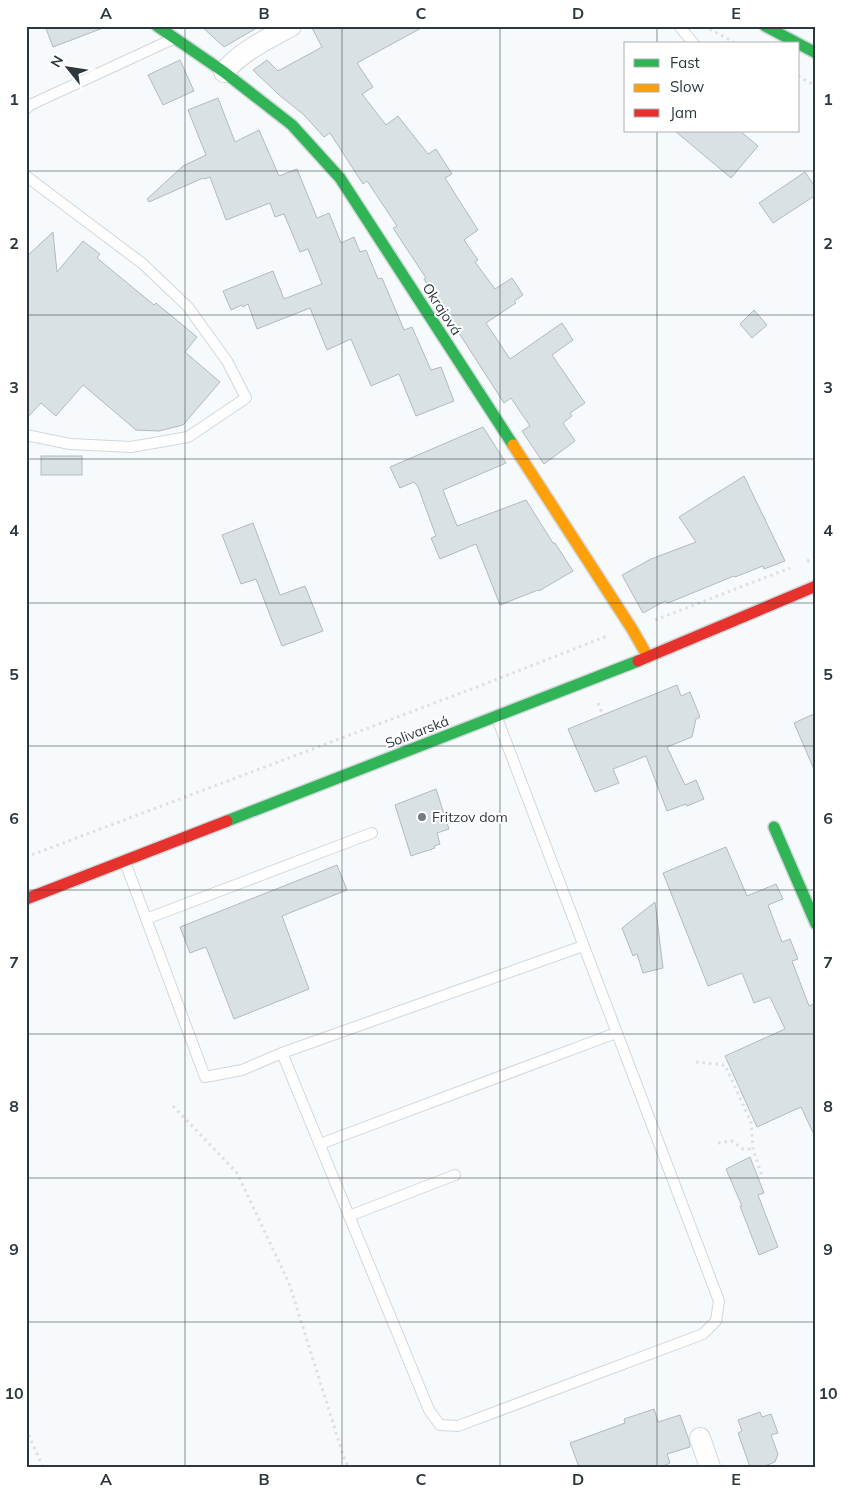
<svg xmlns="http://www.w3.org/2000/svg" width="842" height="1493" viewBox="0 0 842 1493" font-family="Mulish,sans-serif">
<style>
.building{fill:#dae1e5;stroke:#b3babe}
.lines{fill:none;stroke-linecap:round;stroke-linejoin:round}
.lane-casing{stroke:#d1d8dc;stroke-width:12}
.street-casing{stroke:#d1d8dc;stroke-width:22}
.fast-casing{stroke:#d1d8dc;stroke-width:14}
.slow-casing{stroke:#d1d8dc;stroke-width:14}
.jam-casing{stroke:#d1d8dc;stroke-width:14}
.path{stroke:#dedfdf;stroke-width:3;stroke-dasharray:2.5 4;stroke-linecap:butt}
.lane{stroke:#fefeff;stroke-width:10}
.street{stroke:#fefeff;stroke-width:20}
.fast{stroke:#30b455;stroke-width:11}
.slow{stroke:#ff9f0a;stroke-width:11}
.jam{stroke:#e5322d;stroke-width:11}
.grid{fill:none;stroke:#2c383d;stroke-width:1;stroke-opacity:0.55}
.poi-dot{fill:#737c80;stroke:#fff;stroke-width:2}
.labels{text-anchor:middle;stroke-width:4;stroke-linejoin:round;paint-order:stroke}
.street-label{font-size:14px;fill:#2c383d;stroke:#fff}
.poi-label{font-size:14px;fill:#2c383d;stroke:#fff;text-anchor:start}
.neatline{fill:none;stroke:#2c383d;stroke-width:2}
.grid-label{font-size:16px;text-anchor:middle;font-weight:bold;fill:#2c383d}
</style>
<rect width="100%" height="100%" fill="#f7fafc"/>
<g class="building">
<path d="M45,26H103V28L53,47Z"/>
<path d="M201,26H260L224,47Z"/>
<path d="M311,26H425L357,63L373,87L362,94L386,125L398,116L428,154L436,149L452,174L445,178L478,230L464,240L478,260L475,262L495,289L512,278L523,295L514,301L516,303L486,323L510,359L562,323L573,340L552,355L585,403L570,413L572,416L563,423L575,441L544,464L522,431L530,426L511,398L504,403L424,279L426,278L393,228L397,226L367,181L363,184L330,133L324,137L304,115L278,94L253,70L267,60L278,71L322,47Z"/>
<path d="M180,60L194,91L163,105L148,75Z"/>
<path d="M218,98L235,142L259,130L279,176L297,169L317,218L329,213L341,243L354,237L360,252L366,250L378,279L382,278L404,330L412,327L431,370L441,367L454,401L416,416L399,374L371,386L351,339L327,350L310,308L257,329L248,304L243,307L242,305L231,310L223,291L273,271L284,299L322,284L308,249L300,252L284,214L275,217L270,203L226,220L210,177L204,179L203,178L149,202L147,199L183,166L206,155L188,110Z"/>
<path d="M675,131H740L758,146L731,178Z"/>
<path d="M805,172L816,188V195L773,223L759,203Z"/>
<path d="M53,232L57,272L83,241L100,254L97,258L154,305L156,303L197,337L185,352L220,382L183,425L159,431L136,430L83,385L56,416L41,403L26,419V257Z"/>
<path d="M754,310L767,325L752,338L740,324Z"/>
<path d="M483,427L506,463L443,490L457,526L526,500L553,543H555L573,571L539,591L538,590L500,605L476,544L440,559L431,538L436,536L418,487L414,482L400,488L390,467Z"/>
<rect x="41" y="456" width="41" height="19"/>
<path d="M744,476L785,561L764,569L763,566L735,577L734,576L668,603L665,601L643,613L622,575L651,559L696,542L679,517Z"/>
<path d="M253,523L280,595L305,586L323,631L282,646L256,579L241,584L222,535Z"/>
<path d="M677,685L681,696L690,692L700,717L696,719L692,737L667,747L685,785L696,780L704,799L687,806L686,804L667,811L646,756L613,769L619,783L595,792L568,729Z"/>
<path d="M816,713V774L794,723Z"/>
<path d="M436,789L449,829L437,833L440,844L434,846L435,848L411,856L395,805Z"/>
<path d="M726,847L747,896L776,884L783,899L768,905L782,942L790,939L798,959L792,961L809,1006L816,1003V1139L801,1107L757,1127L725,1056L785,1029L770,997L754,1003L742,973L708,986L663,873Z"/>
<path d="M337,865L347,890L282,916L309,989L234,1019L206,947L190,953L180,927Z"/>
<path d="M655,902L663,968L643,973L637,954L633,956L622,928Z"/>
<path d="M750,1157L764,1193L758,1195L778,1247L759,1255L740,1206H742L726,1169Z"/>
<path d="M654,1409L658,1422L680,1415L689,1440L690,1447L667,1454L670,1463L661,1467H579L570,1443L625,1423L624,1419Z"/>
<path d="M760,1412L762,1417L771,1414L778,1433L771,1435L778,1454L775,1462L762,1467H750L738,1433L742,1431L738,1420Z"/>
</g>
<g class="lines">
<g class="lane-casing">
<g id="lane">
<path d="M679,26L694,44"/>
<path d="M26,109L30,105L173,39"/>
<path d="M26,176L143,264L188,307L227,361L246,398L188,437L131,447L70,444L26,435"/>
<path d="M497,718L719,1301L716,1321L703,1334L458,1426L440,1425L429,1410L282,1053L583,946"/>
<path d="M125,862L205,1077L242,1070L282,1053"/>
<path d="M146,919L372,833"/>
<path d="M320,1144L616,1033"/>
<path d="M349,1216L455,1175"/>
</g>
</g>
<g class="street-casing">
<g id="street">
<path d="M224,72C241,51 268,39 291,26"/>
<path d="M700,1438L710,1467"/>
</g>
</g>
<g class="fast-casing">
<g id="fast">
<path d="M157,26L224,72L292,125L340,178L513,445"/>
<path d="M765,26L816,53"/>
<path d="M227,821L638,661"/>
<path d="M774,827L816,924"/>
</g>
</g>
<g class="slow-casing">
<path id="slow" d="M513,445L632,629L648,657"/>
</g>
<g class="jam-casing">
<g id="jam">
<path d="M638,661L816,586"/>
<path d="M26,899L227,821"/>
</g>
</g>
<g class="path">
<path d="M704,26L737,44"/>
<path d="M798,76L816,86"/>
<path d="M807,561L816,558"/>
<path d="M655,620L790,568"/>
<path d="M598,703L603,715"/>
<path d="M26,857L477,687L607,636"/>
<path d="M696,1062L725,1065L751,1122L753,1149L762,1176"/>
<path d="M173,1106L237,1173L289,1283L345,1461L349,1467"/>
<path d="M718,1143L732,1141L743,1149H753"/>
<path d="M26,1429L43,1467"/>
</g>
<use href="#lane" class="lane"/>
<use href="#street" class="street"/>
<use href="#fast" class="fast"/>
<use href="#slow" class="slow"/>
<use href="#jam" class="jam"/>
</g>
<path class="grid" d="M185,26V1467M342,26V1467M500,26V1467M657,26V44M657,131V1467M26,171H816M26,315H816M26,459H816M26,603H816M26,746H816M26,890H816M26,1034H816M26,1178H816M26,1322H816"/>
<circle class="poi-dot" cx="422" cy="817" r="5"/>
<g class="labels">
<g class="street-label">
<text transform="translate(442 309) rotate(57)" y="5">Okrajová</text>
<text transform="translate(417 732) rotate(-21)" y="5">Solivarská</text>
</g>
<g class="poi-label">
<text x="432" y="822">Fritzov dom</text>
</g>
</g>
<rect width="842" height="1493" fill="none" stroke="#ffffff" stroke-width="55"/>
<rect x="624" y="42" width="175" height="90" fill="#ffffff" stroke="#abafb1"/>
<rect x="634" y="59" width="25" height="8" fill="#30b455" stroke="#abafb1"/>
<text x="670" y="68" font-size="15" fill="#2c383d">Fast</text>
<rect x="634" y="84" width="25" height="8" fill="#ff9f0a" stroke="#abafb1"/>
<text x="670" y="92" font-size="15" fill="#2c383d">Slow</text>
<rect x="634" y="109" width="25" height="8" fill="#e5322d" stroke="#abafb1"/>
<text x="670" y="118" font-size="15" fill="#2c383d">Jam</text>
<g transform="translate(68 68) rotate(300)" stroke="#ffffff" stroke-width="4" paint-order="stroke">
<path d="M0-4L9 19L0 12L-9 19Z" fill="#2c383d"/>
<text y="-8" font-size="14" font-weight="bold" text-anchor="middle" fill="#2c383d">N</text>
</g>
<rect x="28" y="28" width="786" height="1438" class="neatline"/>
<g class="grid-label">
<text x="106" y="19">A</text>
<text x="264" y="19">B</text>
<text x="421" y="19">C</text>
<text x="578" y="19">D</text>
<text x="736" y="19">E</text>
<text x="14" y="105">1</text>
<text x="828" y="105">1</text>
<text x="14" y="249">2</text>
<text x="828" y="249">2</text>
<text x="14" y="393">3</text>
<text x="828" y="393">3</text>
<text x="14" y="536">4</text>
<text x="828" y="536">4</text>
<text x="14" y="680">5</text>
<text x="828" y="680">5</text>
<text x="14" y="824">6</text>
<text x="828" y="824">6</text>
<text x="14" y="968">7</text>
<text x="828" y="968">7</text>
<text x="14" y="1112">8</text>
<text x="828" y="1112">8</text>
<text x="14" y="1255">9</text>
<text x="828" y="1255">9</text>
<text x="14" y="1399">10</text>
<text x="828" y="1399">10</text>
<text x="106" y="1485">A</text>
<text x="264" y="1485">B</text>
<text x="421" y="1485">C</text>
<text x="578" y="1485">D</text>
<text x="736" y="1485">E</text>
</g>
</svg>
